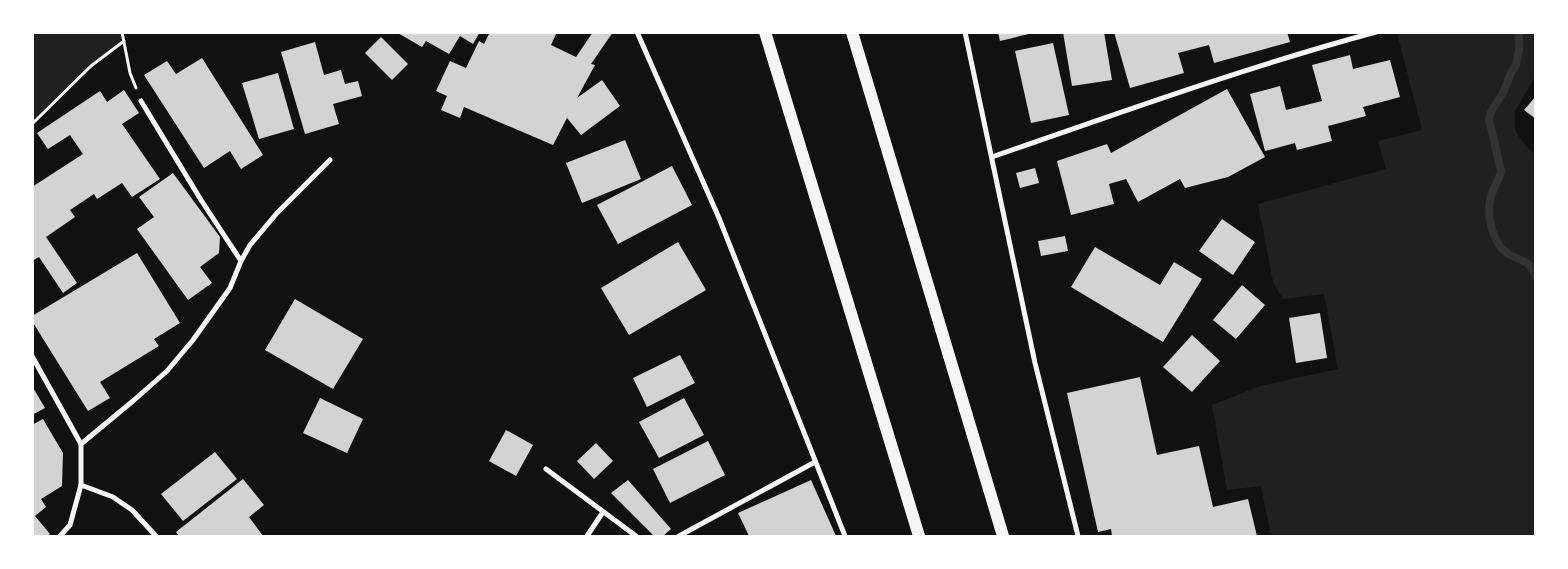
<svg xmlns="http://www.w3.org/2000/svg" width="1568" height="569" viewBox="0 0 1568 569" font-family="Ubuntu,sans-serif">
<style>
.green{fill:#202020}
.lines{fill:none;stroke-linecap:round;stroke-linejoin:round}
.stream{stroke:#333;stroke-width:8}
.building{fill:#d3d3d3}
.path{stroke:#f5f5f5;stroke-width:3}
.minor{stroke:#f5f5f5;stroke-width:5}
.primary{stroke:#f5f5f5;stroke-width:12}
</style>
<rect width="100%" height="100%" fill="#111"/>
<g class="green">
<path d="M33,33H123L124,41L91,66L33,124Z"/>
<path d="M1397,33H1535V77L1515,111V130L1524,144L1535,154V536H1271L1261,486L1227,490L1212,405L1260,386L1338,369L1324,294L1283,299L1273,282L1258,204L1386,169L1378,141L1422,130Z"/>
</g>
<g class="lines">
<path class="stream" d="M1519,32V50L1516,65L1511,73L1504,91L1491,112L1489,119L1501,171C1499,180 1494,187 1491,196C1486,213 1492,243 1507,253C1513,258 1526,260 1530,266C1532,269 1534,273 1536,277"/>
</g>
<g class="building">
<path d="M396,32H480L473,44L460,36L449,54L426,41L422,47Z"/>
<path d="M490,32H557L551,45L576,57L593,32H613L591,64L595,65L577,98L602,80L620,106L581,135L567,118L553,145L464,107L460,118L441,110L447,96L436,91L450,61L466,68L479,41L484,44Z"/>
<path d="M998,32H1033V33L1000,41Z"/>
<path d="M1063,32H1104L1112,80L1072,86Z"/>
<path d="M1114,32H1287L1290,42L1214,63L1209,45L1178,53L1184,73L1130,88Z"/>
<path d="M381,37L408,64L392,80L365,53Z"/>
<path d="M315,42L324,75L341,70L345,84L358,81L362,96L333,104L339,124L305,134L281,52Z"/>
<path d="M1053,43L1069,115L1031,123L1015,51Z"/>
<path d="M1350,55L1353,69L1390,60L1400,97L1363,107L1366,116L1328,126L1332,141L1297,150L1295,143L1265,151L1250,94L1280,86L1286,110L1322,101L1312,65Z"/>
<path d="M202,58L263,155L241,169L230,151L204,168L144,75L167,61L176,74Z"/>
<path d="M278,73L294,129L259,139L242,83Z"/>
<path d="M1227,89L1265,157L1228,177L1185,188L1180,179L1138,202L1126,179L1109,184L1114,204L1071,215L1057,161L1107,144L1111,153Z"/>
<path d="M124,90L139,113L122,124L160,179L132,197L122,183L97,199L94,194L70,210L75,217L46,237L77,283L63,293L39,257L32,261V187L83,154L70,135L48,149L37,133L100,91L107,102Z"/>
<path d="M1536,96V119L1524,110Z"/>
<path d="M625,140L641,179L582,203L566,163Z"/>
<path d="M672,166L692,205L618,244L597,205Z"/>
<path d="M1035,168L1039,183L1020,188L1016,173Z"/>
<path d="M173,173L220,237L219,253L200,267L212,283L188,300L137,229L154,217L139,197Z"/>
<path d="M1222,219L1255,242L1233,275L1199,251Z"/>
<path d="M1065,236L1068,251L1041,256L1038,241Z"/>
<path d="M678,242L706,290L629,335L601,288Z"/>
<path d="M1095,247L1160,285L1174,262L1202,279L1163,342L1071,287Z"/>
<path d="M137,253L180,323L154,339L159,346L100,382L110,398L88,411L32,321V316Z"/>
<path d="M1242,285L1265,305L1236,339L1213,320Z"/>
<path d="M295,299L363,339L333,389L265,350Z"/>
<path d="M1320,313L1327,358L1296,363L1289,318Z"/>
<path d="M1192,335L1220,361L1192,392L1163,367Z"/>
<path d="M680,355L695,383L647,407L633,378Z"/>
<path d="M1140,377L1157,455L1199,446L1213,507L1248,499L1257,536H1112L1111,529L1098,532L1067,393Z"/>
<path d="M32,386L45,408L32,415Z"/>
<path d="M320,398L363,419L347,453L303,433Z"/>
<path d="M684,398L704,435L659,458L639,422Z"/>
<path d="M43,419L63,453L62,486L41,499L46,507L35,516L50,534L47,536H32V425Z"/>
<path d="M506,430L533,445L516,476L489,461Z"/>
<path d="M708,441L725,475L670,503L653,469Z"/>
<path d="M596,443L613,461L594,479L577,461Z"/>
<path d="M215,452L237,479L183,521L161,494Z"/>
<path d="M243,479L264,505L249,517L263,536H179L176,532Z"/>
<path d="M628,480L671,529L663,536H654L611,493Z"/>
<path d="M811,480L836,536H749L738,513Z"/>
</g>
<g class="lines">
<g class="path">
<path d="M122,32L130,73L136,88"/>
<path d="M32,124L91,66L124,41"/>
</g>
<g class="minor">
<path d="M637,32L719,218L845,536"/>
<path d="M965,32L1035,363L1078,536"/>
<path d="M141,101L201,200L241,261"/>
<path d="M992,157C1119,113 1246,67 1376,32"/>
<path d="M32,356L81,444V485L70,525L60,536"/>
<path d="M81,444L133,401L167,371L193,340L230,288L241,261L250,245L277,213L330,160"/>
<path d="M546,469L636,536"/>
<path d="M81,485L113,497L132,510L156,536"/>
<path d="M587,536L603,512"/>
<path d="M679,536L815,462"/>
</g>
<g class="primary">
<path d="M765,32L919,536"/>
<path d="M852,32L1003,536"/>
</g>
</g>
<rect width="1568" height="569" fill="none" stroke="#ffffff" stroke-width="68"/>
</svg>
